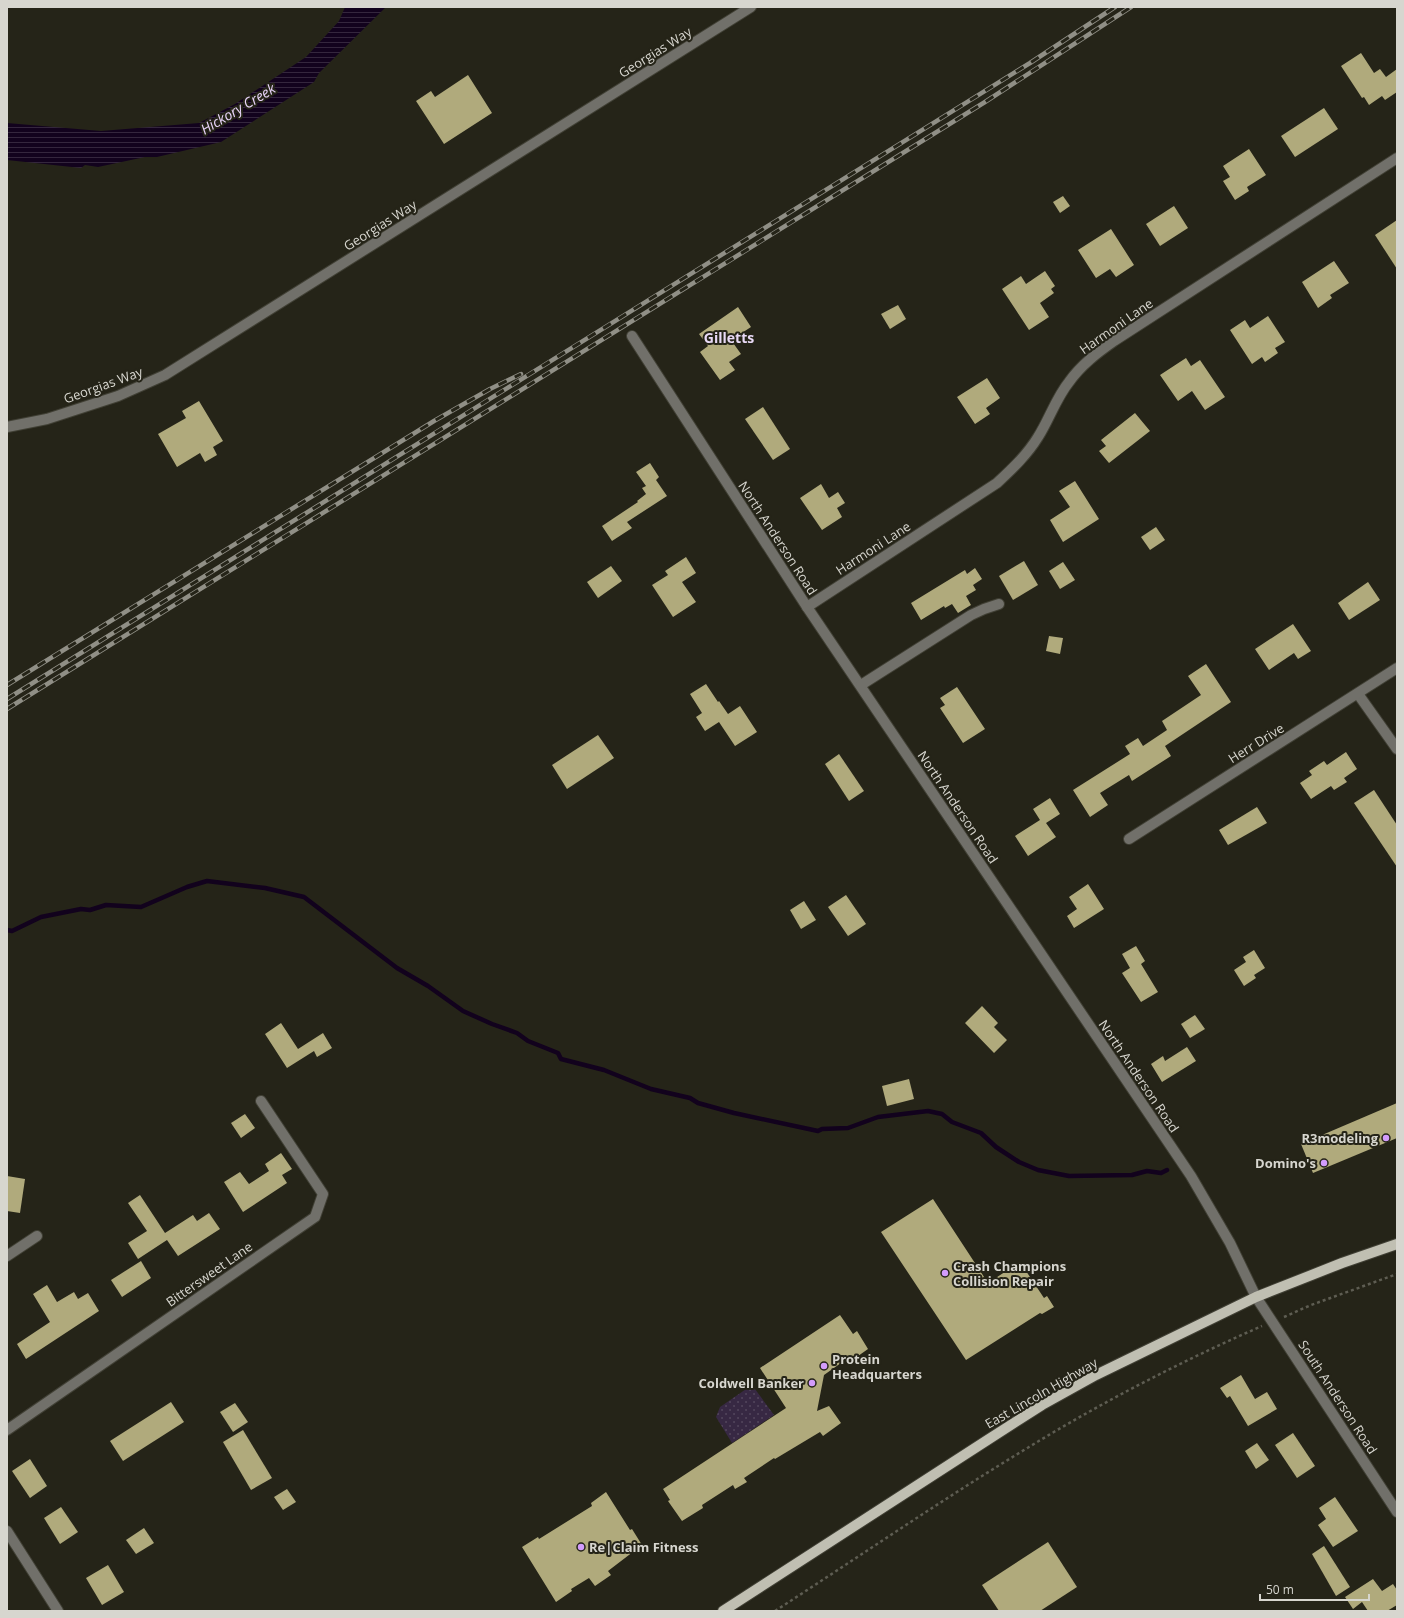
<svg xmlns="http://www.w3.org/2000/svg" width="1404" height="1618" viewBox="0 0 1404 1618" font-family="'Open Sans',sans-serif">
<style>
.park{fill:url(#park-dots)}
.water{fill:url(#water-rules)}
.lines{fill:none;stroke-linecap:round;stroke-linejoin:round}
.stream{stroke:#12021d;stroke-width:4.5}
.building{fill:#b0aa7c}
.minor-casing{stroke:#414035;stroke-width:12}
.major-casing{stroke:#414035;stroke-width:12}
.path{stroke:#5e5d52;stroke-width:2.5;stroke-dasharray:3 3;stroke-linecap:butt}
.minor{stroke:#71706a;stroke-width:10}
.major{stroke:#c0bfb2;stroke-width:10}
.rail-casing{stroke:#908f86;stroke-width:4.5}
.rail{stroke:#252418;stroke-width:3;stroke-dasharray:9;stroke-linecap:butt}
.poi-dot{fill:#d39cfc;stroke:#252418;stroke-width:1.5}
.labels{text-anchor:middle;stroke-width:4;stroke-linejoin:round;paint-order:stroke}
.street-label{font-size:13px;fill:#d7d6cf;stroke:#252418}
.poi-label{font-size:13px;font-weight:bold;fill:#d7d6cf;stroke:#252418;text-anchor:end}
.water-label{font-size:14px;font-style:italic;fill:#ebd6fc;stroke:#252418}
.neighbourhood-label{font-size:14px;font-weight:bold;fill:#e9daf6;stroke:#252418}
</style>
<defs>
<pattern id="park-dots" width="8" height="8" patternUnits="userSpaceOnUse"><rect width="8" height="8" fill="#372843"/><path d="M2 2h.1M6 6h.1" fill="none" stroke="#53465d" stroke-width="1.8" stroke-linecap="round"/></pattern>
<pattern id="water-rules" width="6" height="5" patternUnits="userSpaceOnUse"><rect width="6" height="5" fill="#12021d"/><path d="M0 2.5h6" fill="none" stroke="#34263d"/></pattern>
</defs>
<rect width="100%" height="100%" fill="#252418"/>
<path class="park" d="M752,1385L774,1415L732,1443L716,1417L720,1407Z"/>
<path class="water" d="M345,7H386L319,73L314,82L221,142L157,157H145L98,167L85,165L81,168L7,160V123L101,131L199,123L235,104L306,57L339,21Z"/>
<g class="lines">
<path class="stream" d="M7,930L12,931L41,917L81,909L90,910L106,905L141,907L187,887L207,881L265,888L304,897L397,968L428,986L463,1011L492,1024L517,1033L528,1041L558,1053L561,1059L604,1070L651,1089L690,1098L698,1103L734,1113L818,1131L822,1129L848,1128L878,1117L928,1111L942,1114L952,1122L981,1133L996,1147L1019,1162L1038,1170L1069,1176L1132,1175L1147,1171L1161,1173L1167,1170"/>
</g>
<g class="building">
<path d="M1361,53L1374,73L1380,69L1386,77L1397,69V92L1385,100L1382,96L1369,105L1364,97L1362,98L1341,66Z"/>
<path d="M468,75L492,113L444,144L416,101L431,91L435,97Z"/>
<path d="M1324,108L1338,129L1295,157L1281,136Z"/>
<path d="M1249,149L1266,175L1247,187L1249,191L1235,200L1223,181L1230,177L1223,166Z"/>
<path d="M1063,196L1070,206L1060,213L1053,202Z"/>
<path d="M1174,206L1188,228L1160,246L1146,224Z"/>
<path d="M1397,220V269L1375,235Z"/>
<path d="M1111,229L1134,265L1116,277L1110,269L1096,278L1078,250Z"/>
<path d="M1334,261L1349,283L1330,295L1332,298L1318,308L1302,282Z"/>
<path d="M1045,271L1055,286L1051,289L1054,293L1040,303L1049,317L1029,330L1002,289L1021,276L1026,284Z"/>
<path d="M898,305L906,319L890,329L881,314Z"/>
<path d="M738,307L751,327L731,340L741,354L729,362L735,370L720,380L700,352L708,346L699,334Z"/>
<path d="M1268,316L1285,342L1275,348L1278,353L1265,362L1262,357L1252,364L1230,330L1245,320L1250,328Z"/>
<path d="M1186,358L1191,366L1200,360L1225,397L1205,410L1192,391L1178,401L1160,375Z"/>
<path d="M987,378L1000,398L986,408L990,414L975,424L957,397Z"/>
<path d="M199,401L223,441L213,447L217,455L205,462L200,453L177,467L158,434L186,418L182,411Z"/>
<path d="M763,407L790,449L773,460L745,419Z"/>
<path d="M1135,413L1150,431L1109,463L1099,451L1106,446L1101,440Z"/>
<path d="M650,463L659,477L656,480L667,496L627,522L632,528L612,541L602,526L638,502L637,501L646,494L642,488L646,486L636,472Z"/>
<path d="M1075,481L1099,519L1063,542L1050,520L1070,507L1059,491Z"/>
<path d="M821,484L829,498L838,492L845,503L837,508L842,517L822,530L800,498Z"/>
<path d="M1156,527L1165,540L1150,550L1141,537Z"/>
<path d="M686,557L696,573L682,582L696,602L673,617L652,585L668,575L665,571Z"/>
<path d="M1024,561L1038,585L1013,600L999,576Z"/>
<path d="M1063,562L1075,580L1060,589L1049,571Z"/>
<path d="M611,566L622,581L598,598L587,582Z"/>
<path d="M975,568L982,579L973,585L976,590L966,596L971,605L958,613L952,604L945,608L944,606L921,620L911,603L965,570L967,574Z"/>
<path d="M1368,582L1380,600L1349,620L1338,603Z"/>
<path d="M1293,624L1311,651L1298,659L1294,653L1269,670L1255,649Z"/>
<path d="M1049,636L1063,638L1060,654L1046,651Z"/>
<path d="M1206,664L1231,702L1165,746L1171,756L1132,781L1129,775L1100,793L1108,805L1090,817L1073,790L1130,754L1125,746L1138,738L1143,746L1167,730L1162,721L1201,695L1188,676Z"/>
<path d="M706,684L718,702L719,701L728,714L740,706L757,732L735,746L719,722L705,731L696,717L702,713L690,694Z"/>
<path d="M957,687L985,729L963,743L940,708L945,705L940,698Z"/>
<path d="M598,735L614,758L567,789L552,765Z"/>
<path d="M1346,752L1357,769L1344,778L1347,782L1334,790L1331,786L1311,799L1300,783L1312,775L1309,771L1324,761L1327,765Z"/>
<path d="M839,754L864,791L849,801L825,764Z"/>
<path d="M1374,790L1397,825V867L1354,803Z"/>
<path d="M1050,798L1060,814L1046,823L1056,837L1028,856L1015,836L1040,820L1033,809Z"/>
<path d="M1257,807L1267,823L1228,845L1219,830Z"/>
<path d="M1088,884L1104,909L1074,928L1067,916L1077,909L1069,897Z"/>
<path d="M846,895L866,924L848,936L828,907Z"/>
<path d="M804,901L816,920L801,929L790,910Z"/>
<path d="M1136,946L1145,961L1141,964L1158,992L1141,1002L1122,973L1130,968L1122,954Z"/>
<path d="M1254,950L1265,968L1254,975L1256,978L1244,986L1234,970L1246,962L1243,957Z"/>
<path d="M982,1006L998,1023L994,1027L1007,1040L994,1053L965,1023Z"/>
<path d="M1195,1015L1205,1029L1190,1038L1181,1024Z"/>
<path d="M281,1023L298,1049L323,1033L332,1048L317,1057L314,1051L287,1068L265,1034Z"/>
<path d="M1187,1047L1196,1061L1162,1082L1151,1064L1163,1056L1165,1061Z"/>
<path d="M909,1079L914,1099L887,1106L882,1086Z"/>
<path d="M1397,1103V1138L1313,1173L1301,1144Z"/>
<path d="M245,1114L255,1128L241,1138L231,1123Z"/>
<path d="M281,1153L292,1169L282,1175L287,1183L243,1212L224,1182L240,1172L249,1184L269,1171L265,1164Z"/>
<path d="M7,1176L25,1179L20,1213L7,1211Z"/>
<path d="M140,1195L165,1233L193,1215L197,1221L209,1213L220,1229L178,1256L167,1240L138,1259L128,1243L147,1231L128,1203Z"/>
<path d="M933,1199L988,1283L1020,1262L1044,1298L1047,1296L1054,1307L1042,1314L1040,1313L966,1360L881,1232Z"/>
<path d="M141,1261L151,1278L122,1297L111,1280Z"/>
<path d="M47,1285L57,1302L74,1292L78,1299L88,1293L99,1311L26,1359L17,1344L50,1322L33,1294Z"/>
<path d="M840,1315L853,1334L857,1331L868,1349L851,1361L848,1358L824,1375L817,1411L829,1406L841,1423L823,1436L820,1432L775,1459L774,1458L744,1478L747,1482L735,1489L733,1485L702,1505L703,1508L682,1521L668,1501L670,1500L663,1489L786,1408L760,1368Z"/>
<path d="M1241,1375L1255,1399L1267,1392L1277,1409L1248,1426L1230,1396L1227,1398L1220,1388Z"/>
<path d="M171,1402L184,1422L123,1461L110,1441Z"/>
<path d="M235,1403L248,1422L233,1432L220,1412Z"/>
<path d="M243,1430L272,1478L251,1490L223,1442Z"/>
<path d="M1293,1433L1315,1466L1297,1478L1275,1445Z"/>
<path d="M1257,1443L1269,1460L1256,1469L1245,1451Z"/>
<path d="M30,1459L47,1486L30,1498L12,1471Z"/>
<path d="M287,1489L296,1502L283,1510L274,1497Z"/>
<path d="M606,1492L630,1530L632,1529L642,1545L608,1571L611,1575L595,1586L589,1578L571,1589L572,1591L556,1602L522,1547L538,1537L539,1539L592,1506L591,1503Z"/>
<path d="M1335,1497L1358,1531L1333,1547L1318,1525L1326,1519L1319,1508Z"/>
<path d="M61,1507L78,1532L60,1544L44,1518Z"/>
<path d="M144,1528L154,1543L136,1554L126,1540Z"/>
<path d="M1048,1542L1077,1587L1040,1611H999L982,1585Z"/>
<path d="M1324,1546L1350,1587L1336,1596L1312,1554Z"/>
<path d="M108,1565L124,1592L102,1605L86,1578Z"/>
<path d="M1373,1579L1382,1591L1393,1584L1397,1590V1605L1387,1611H1368L1362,1602L1353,1609L1345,1597Z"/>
</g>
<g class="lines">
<g class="minor-casing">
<g id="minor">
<path d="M632,336L807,607L1191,1176L1230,1243L1256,1297L1397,1512"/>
<path d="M7,427L47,419L118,396L165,375L751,7"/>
<path d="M807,607L997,483C1012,469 1027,455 1038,437C1049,420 1056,398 1069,382C1081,365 1097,353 1114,341L1397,158"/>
<path d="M861,685L971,615L984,609L999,604"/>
<path d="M1358,694L1397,749"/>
<path d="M1129,839L1397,668"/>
<path d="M7,1256L37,1236"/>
<path d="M7,1430L315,1217L323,1194L261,1101"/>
<path d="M7,1531L58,1611"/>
</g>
</g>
<g class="major-casing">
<path id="major" d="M723,1611L989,1439L1042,1405L1096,1375L1256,1297L1342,1263L1397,1244"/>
</g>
<g class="path">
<path d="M1284,1317L1311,1305L1397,1274"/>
<path d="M775,1611C860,1556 943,1499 1029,1447C1104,1401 1182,1361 1262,1326"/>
</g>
<use href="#minor" class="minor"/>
<use href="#major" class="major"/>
<g class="rail-casing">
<g id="rail">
<path d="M7,685L434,421L490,389L521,374"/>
<path d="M7,699L1030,63L1115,7"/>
<path d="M7,709L985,102L1131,7"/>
</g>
</g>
<use href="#rail" class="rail"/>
</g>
<g class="poi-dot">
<circle cx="1386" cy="1138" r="4"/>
<circle cx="1324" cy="1163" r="4"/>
<circle cx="945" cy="1273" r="4"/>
<circle cx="824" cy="1366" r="4"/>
<circle cx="812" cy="1383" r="4"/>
<circle cx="581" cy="1547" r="4"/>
</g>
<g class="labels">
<g class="street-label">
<text transform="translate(655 52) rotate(-32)" y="5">Georgias Way</text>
<text transform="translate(380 225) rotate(-32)" y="5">Georgias Way</text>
<text transform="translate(1116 326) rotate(-35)" y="5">Harmoni Lane</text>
<text transform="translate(103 385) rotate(-20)" y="5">Georgias Way</text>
<text transform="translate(778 538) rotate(57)" y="5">North Anderson Road</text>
<text transform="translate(873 548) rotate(-33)" y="5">Harmoni Lane</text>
<text transform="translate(1256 743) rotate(-32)" y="5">Herr Drive</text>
<text transform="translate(958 807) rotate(56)" y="5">North Anderson Road</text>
<text transform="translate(1139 1076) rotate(56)" y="5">North Anderson Road</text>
<text transform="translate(209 1274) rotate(-35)" y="5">Bittersweet Lane</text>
<text transform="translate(1041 1393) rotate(-30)" y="5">East Lincoln Highway</text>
<text transform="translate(1338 1397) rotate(57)" y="5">South Anderson Road</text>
</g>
<g class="poi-label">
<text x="1378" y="1143">R3modeling</text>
<text x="1316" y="1168">Domino's</text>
<text x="953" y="1271" text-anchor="start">Crash Champions<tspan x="953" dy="15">Collision Repair</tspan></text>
<text x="832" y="1364" text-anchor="start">Protein<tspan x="832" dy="15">Headquarters</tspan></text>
<text x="804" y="1388">Coldwell Banker</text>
<text x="589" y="1552" text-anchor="start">Re|Claim Fitness</text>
</g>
<g class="water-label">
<text transform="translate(238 109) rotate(-31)" y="5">Hickory Creek</text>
</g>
<g class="neighbourhood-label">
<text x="729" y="343">Gilletts</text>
</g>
</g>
<rect width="1404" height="1618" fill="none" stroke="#d7d6cf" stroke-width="16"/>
<path d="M1260 1594v6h109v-6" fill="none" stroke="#d7d6cf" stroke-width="2"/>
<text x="1266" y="1594" font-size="12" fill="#d7d6cf" stroke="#252418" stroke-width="3" paint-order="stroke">50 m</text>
</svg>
